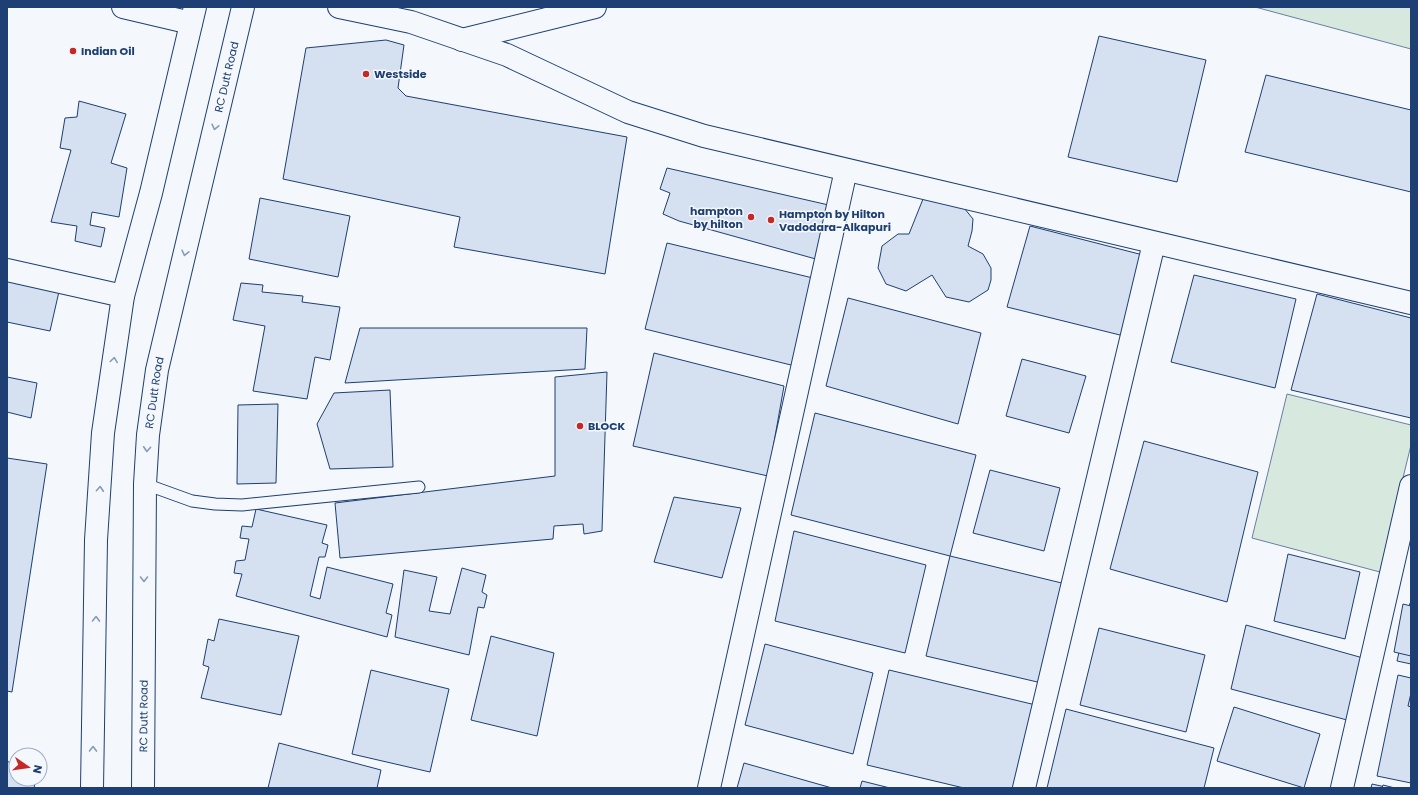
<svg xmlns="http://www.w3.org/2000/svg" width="1418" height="795" viewBox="0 0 1418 795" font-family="Poppins,sans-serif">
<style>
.green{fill:#d7e8df;stroke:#687fa3}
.building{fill:#d5e0f0;stroke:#1d3f73}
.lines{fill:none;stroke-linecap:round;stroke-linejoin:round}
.service-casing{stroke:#1d3f73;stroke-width:13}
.minor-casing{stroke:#1d3f73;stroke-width:24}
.secondary-casing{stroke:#1d3f73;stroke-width:24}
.service{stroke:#f4f7fb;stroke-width:11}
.minor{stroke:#f4f7fb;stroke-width:22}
.secondary{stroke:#f4f7fb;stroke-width:22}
.oneway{stroke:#889bb7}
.poi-dot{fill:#c62828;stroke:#f4f7fb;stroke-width:1.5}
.labels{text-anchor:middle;stroke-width:3;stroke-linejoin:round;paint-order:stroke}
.poi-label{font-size:11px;font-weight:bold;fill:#1d3f73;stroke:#f4f7fb;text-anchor:start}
.street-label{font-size:11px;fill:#1d3f73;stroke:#f4f7fb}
</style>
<rect width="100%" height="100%" fill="#f4f7fb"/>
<g class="green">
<path d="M1255,7H1411V49Z"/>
<path d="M1287,394L1411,425V445L1380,572L1252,538Z"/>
</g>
<g class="building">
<path d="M1099,36L1206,60L1177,182L1068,157Z"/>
<path d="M386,40L404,45L398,88L406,96L627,137L605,274L454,247L460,217L283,179L306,48Z"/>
<path d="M1266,75L1411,110V192L1245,152Z"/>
<path d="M79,101L126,114L111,163L127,168L119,217L92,212L90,225L105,228L101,247L75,241L77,226L51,222L71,150L60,148L65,118L77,117Z"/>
<path d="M667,168L833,206L823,261L679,221L663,214L670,193L660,189Z"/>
<path d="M941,197L960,203L973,219L972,231L968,246L983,254L991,268V280L988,290L969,302L946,297L932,275L906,291L886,284L878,268L882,246L898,234H909L923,199Z"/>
<path d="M260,198L350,216L338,277L249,259Z"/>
<path d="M1030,226L1143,255L1124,336L1007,307Z"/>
<path d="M667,243L813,278L795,366L645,329Z"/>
<path d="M7,274L60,287L50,331L7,322Z"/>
<path d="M1194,275L1296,299L1275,388L1171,362Z"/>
<path d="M241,283L263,285L262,292L303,296L302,302L340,307L330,360L315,357L307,399L253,391L265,326L233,320Z"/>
<path d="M1317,294L1411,318V418L1291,390Z"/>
<path d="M848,298L981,333L958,424L826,386Z"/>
<path d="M360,328H587L585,369L345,383Z"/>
<path d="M654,353L784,386L768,476L633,446Z"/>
<path d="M1022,359L1086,376L1069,433L1006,416Z"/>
<path d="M607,372L602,531L584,534L583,524L554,526L553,539L340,558L335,503L555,476V377Z"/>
<path d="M7,377L37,383L31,418L7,412Z"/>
<path d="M390,390L393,467L330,469L317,424L334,393Z"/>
<path d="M278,404L276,483L237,484L238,405Z"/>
<path d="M815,413L976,455L950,556L791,515Z"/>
<path d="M1144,441L1258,472L1227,602L1110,569Z"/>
<path d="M7,458L47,464L12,692L7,691Z"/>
<path d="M990,470L1060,488L1044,551L973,533Z"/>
<path d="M674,497L741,508L722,578L654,562Z"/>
<path d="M256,509L327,525L322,543L328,545L325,557H319L310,596L320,599L327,567L393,584L386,613L392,615L387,637L236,596L242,574L234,573L236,561L245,560L249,539L240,538L242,526L252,527Z"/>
<path d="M794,531L926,565L905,653L775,621Z"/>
<path d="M1288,554L1360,572L1345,639L1274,621Z"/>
<path d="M950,556L1070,585L1046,684L926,656Z"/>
<path d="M462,568L486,575L482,592L487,595L484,608L478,607L469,655L395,637L404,570L437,577L429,611L450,614Z"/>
<path d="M1410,603H1411V664L1397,661Z"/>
<path d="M1403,604L1411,606V656L1394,652Z"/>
<path d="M219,619L299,636L281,715L201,698L209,667L203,665L208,639L214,641Z"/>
<path d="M1246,625L1363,658L1347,720L1231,689Z"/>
<path d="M1099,628L1205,655L1186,732L1080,705Z"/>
<path d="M491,636L554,653L537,736L471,720Z"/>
<path d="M765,644L873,673L853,754L745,725Z"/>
<path d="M371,670L449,689L430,772L352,754Z"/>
<path d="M889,670L1040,706L1020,788H964L867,765Z"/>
<path d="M1398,675L1411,678V783L1377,776Z"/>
<path d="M1411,693V707L1408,706Z"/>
<path d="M1234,707L1320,734L1304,788L1217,761Z"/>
<path d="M1066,709L1214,748L1204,788H1047Z"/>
<path d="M279,743L381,770L377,788H268Z"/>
<path d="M7,761L16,766V779H36L34,788H7Z"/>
<path d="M744,763L832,788H737Z"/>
<path d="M862,781L890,788H860Z"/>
<path d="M1372,784L1390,788H1371Z"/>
<path d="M1383,785L1395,788H1382Z"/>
</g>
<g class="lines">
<g class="service-casing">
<path id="service" d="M145,484L192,501L215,504L242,505L419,487"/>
</g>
<g class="minor-casing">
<g id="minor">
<path d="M123,7L191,23"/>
<path d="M339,7L411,22L507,55L628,112L704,136L1411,303"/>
<path d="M462,40L595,7"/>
<path d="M7,270L123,296"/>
<path d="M709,788L846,170"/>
<path d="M1024,788L1154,243"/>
<path d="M1342,788L1411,486"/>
</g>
</g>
<g class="secondary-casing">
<g id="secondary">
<path d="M92,788L96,540L103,433L123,296L151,193L195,7"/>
<path id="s1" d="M143,788L145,484L148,435L157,370L243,7"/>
</g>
</g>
<use href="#service" class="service"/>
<use href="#minor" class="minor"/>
<use href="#secondary" class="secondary"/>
</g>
<defs><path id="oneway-chevron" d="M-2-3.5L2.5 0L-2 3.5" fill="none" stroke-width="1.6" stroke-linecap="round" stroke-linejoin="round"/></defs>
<g class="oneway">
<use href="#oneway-chevron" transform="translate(215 127) rotate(103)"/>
<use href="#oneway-chevron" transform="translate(185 253) rotate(103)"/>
<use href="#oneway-chevron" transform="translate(114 360) rotate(-82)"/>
<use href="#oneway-chevron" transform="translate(147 449) rotate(94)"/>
<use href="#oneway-chevron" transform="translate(100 489) rotate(-86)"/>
<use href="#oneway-chevron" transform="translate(144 579) rotate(90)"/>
<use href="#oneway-chevron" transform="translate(96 619) rotate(-89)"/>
<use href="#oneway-chevron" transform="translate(93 749) rotate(-89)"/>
</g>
<g class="poi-dot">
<circle cx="73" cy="51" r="4"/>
<circle cx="366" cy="74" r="4"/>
<circle cx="751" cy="217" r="4"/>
<circle cx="771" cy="220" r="4"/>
<circle cx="580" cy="426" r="4"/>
</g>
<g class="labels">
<g class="poi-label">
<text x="81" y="55">Indian Oil</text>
<text x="374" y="78">Westside</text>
<text x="743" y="215" text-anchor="end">hampton<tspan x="743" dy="13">by hilton</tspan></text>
<text x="779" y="218">Hampton by Hilton<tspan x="779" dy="13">Vadodara-Alkapuri</tspan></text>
<text x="588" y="430">BLOCK</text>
</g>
<g class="street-label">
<text dy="4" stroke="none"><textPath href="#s1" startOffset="720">RC Dutt Road</textPath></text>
<text dy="4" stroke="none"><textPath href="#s1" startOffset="396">RC Dutt Road</textPath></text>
<text dy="4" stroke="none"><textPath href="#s1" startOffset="72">RC Dutt Road</textPath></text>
</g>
</g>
<rect width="1418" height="795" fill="none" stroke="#1d3f73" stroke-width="16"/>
<g transform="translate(28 767) rotate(103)"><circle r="19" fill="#f4f7fb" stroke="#9eadc5"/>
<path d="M0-3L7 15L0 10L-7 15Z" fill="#c62828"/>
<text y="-6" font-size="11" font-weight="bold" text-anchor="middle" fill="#1d3f73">N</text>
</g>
</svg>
